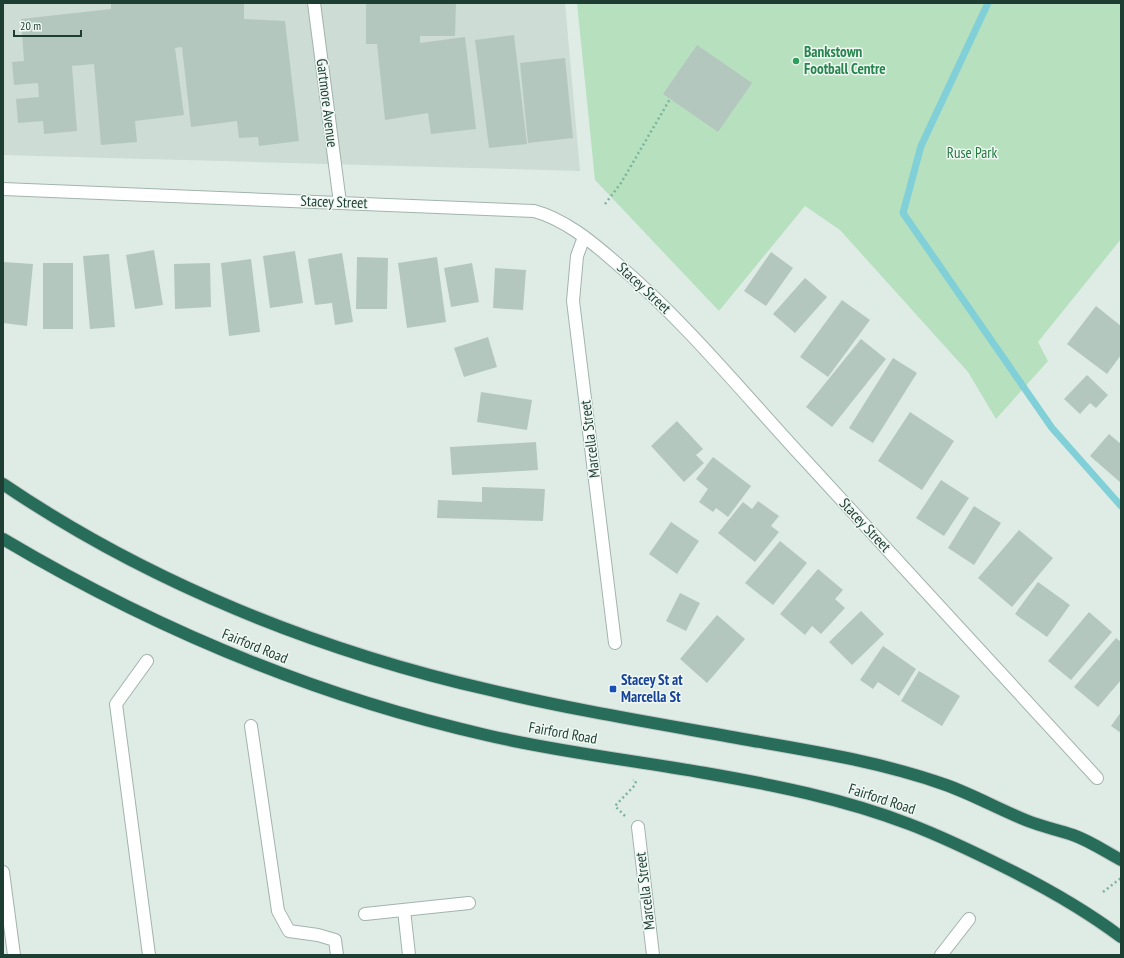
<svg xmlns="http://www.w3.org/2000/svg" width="1124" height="958" viewBox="0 0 1124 958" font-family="'PT Sans Narrow',sans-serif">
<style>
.built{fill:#cddcd4}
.green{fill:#b6e0be}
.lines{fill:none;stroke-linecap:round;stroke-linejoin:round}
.stream{stroke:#81d0d8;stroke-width:7}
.building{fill:#b4c7be}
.lane-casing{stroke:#a1b4ad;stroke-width:14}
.street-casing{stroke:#a1b4ad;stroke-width:14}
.highway-casing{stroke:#c0c9c6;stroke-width:14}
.path{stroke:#7cb39e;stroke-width:2.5;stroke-dasharray:2 3;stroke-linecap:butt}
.lane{stroke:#fff;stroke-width:12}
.street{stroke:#fff;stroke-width:12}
.highway{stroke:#276d5a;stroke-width:12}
.leisure-dot{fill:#2e9e5b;stroke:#f0f8f4;stroke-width:1.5}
.transit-dot{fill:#1a4fb4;stroke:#f0f8f4;stroke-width:1.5}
.labels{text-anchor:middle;stroke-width:3;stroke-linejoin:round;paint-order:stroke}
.leisure-label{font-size:15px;font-weight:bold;fill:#27864d;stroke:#f0f8f4;text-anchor:start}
.street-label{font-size:15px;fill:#1e3e33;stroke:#f0f8f4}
.park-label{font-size:15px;fill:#247940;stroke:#f0f8f4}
.transit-label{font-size:15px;font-weight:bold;fill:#164399;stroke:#f0f8f4;text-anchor:start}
</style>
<rect width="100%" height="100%" fill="#dfece6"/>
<path class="built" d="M3,3H565L580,171L3,155Z"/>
<path class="green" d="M577,3H1121V239L1038,342L1048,361L996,419L968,372L840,230L805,206L719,311L595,180Z"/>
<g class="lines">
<path class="stream" d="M988,3L921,146L903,213L1052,428L1121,506"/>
</g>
<g class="building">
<path d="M111,3H244V19L285,21L299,141L259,146L258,137L239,138L237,121L191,127L182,47L175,48L184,115L135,121L137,142L101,145L94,64L72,66L77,131L44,134L43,121L18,123L16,99L39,97L38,83L14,85L12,62L24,61L21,19L111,9Z"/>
<path d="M366,3H456L455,36H420V43L465,37L476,129L431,134L428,113L385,120L377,44H366Z"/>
<path d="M514,35L527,144L489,148L475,40Z"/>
<path d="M697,45L752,83L718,132L663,94Z"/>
<path d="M565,58L573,138L528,143L520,63Z"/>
<path d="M154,250L163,305L135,309L126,255Z"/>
<path d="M295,251L303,303L270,308L263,256Z"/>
<path d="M771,252L793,268L766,306L744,291Z"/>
<path d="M342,253L353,322L335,325L332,303L315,305L308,259Z"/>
<path d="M109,254L115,327L90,329L83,256Z"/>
<path d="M357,257L388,258L387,309H356Z"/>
<path d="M437,257L446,322L407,328L398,263Z"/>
<path d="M251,259L260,332L229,336L221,263Z"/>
<path d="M3,262L33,264L27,326L3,323Z"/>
<rect x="43" y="263" width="30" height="66"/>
<path d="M210,263L211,307L175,309L174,264Z"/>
<path d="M472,263L479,302L451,307L444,268Z"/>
<path d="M495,268L526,270L523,310L493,308Z"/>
<path d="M805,278L827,297L795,333L773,314Z"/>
<path d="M842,300L870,320L828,377L800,357Z"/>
<path d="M1096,306L1121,326V355L1107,374L1067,344Z"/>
<path d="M488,337L497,367L464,377L454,348Z"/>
<path d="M861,339L886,359L832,427L806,407Z"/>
<path d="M893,358L917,373L873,443L849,428Z"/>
<path d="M1087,375L1108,395L1096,408L1090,403L1080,414L1064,399Z"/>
<path d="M481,392L532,400L527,430L477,422Z"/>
<path d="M910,412L954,441L922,490L878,461Z"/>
<path d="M677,421L703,449L696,455L704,463L684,482L651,446Z"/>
<path d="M1109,434L1121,444V483L1090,456Z"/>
<path d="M536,442L538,470L452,475L450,447Z"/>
<path d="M713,457L751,486L728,517L716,508L713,512L699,502L708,489L696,479Z"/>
<path d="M941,480L969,498L944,536L916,518Z"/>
<path d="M482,487L545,489L543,521L437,518L438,500L482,502Z"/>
<path d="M758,501L779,516L771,526L779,532L755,562L718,533L743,502L752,509Z"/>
<path d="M974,506L1001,523L974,565L948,548Z"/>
<path d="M671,522L699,541L677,574L649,554Z"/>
<path d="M1019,530L1053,558L1012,607L978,578Z"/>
<path d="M780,541L807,563L773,605L745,583Z"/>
<path d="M818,569L843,590L835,599L845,608L821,634L812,626L805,635L780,614Z"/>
<path d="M1038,582L1070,605L1047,637L1015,614Z"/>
<path d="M680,593L700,603L686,631L666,621Z"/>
<path d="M861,611L884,634L852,665L829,642Z"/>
<path d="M1089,612L1112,632L1071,680L1048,661Z"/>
<path d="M717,615L745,639L707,683L680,659Z"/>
<path d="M1116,638L1121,642V680L1098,707L1074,687Z"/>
<path d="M883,646L916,669L899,696L878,682L873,689L860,680Z"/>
<path d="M919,671L960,696L942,726L901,701Z"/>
<path d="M1121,712V733L1111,726Z"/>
</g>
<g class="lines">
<g class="lane-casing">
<g id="lane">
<path d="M147,661L116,704L149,955"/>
<path d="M3,872L14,955"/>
<path d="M404,910L409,955"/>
<path d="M365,914L469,903"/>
</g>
</g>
<g class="street-casing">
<g id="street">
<path d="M314,3L340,203"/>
<path d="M3,189L534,211C564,219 591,241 615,262C685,321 743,393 805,460C902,566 1000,672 1097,778"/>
<path d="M584,237L577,256L573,301L615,643"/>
<path d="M251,726L278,911L289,931L318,935L335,940L337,955"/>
<path d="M638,827L653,955"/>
<path d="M941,955L969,919"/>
</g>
</g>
<g class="highway-casing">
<g id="highway">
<path d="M3,484C149,583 319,651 490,690C577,711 666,725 754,741C818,752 884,763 946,785C974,795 1000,810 1028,821C1043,827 1059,830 1073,835C1090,841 1106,852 1121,860"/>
<path d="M3,539C153,628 315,696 486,735C558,752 632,760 705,773C774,785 844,799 909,824C943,837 976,853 1008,869C1048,889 1085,910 1121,937"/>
</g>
</g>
<g class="path">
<path d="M605,204L621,183L670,99"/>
<path d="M625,816L615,806L635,785L636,781L633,780"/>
<path d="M1103,892L1121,878"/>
</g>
<use href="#lane" class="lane"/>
<use href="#street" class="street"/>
<use href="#highway" class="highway"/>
</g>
<circle class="leisure-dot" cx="796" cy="61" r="4"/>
<rect class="transit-dot" x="609" y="685" width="8" height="8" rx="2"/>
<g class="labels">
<g class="leisure-label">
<text x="804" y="57">Bankstown<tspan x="804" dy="17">Football Centre</tspan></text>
</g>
<g class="street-label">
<text transform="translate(327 103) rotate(83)" y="5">Gartmore Avenue</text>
<text transform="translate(334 202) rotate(2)" y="5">Stacey Street</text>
<text transform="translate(644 288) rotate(43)" y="5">Stacey Street</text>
<text transform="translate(590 439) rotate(-97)" y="5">Marcella Street</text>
<text transform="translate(865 525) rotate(47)" y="5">Stacey Street</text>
<text transform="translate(255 646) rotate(22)" y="5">Fairford Road</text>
<text transform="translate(563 733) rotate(10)" y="5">Fairford Road</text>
<text transform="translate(882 799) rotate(18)" y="5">Fairford Road</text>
<text transform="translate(645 891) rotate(-97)" y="5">Marcella Street</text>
</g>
<g class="park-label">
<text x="972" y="158">Ruse Park</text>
</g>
<g class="transit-label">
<text x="621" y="685">Stacey St at<tspan x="621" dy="17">Marcella St</tspan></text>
</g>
</g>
<rect width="1124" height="958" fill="none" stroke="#1e3e33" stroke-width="8"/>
<path d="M14 30v6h67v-6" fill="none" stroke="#1e3e33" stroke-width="2"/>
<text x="20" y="30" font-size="12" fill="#1e3e33" stroke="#f0f8f4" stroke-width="3" paint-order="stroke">20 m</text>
</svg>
